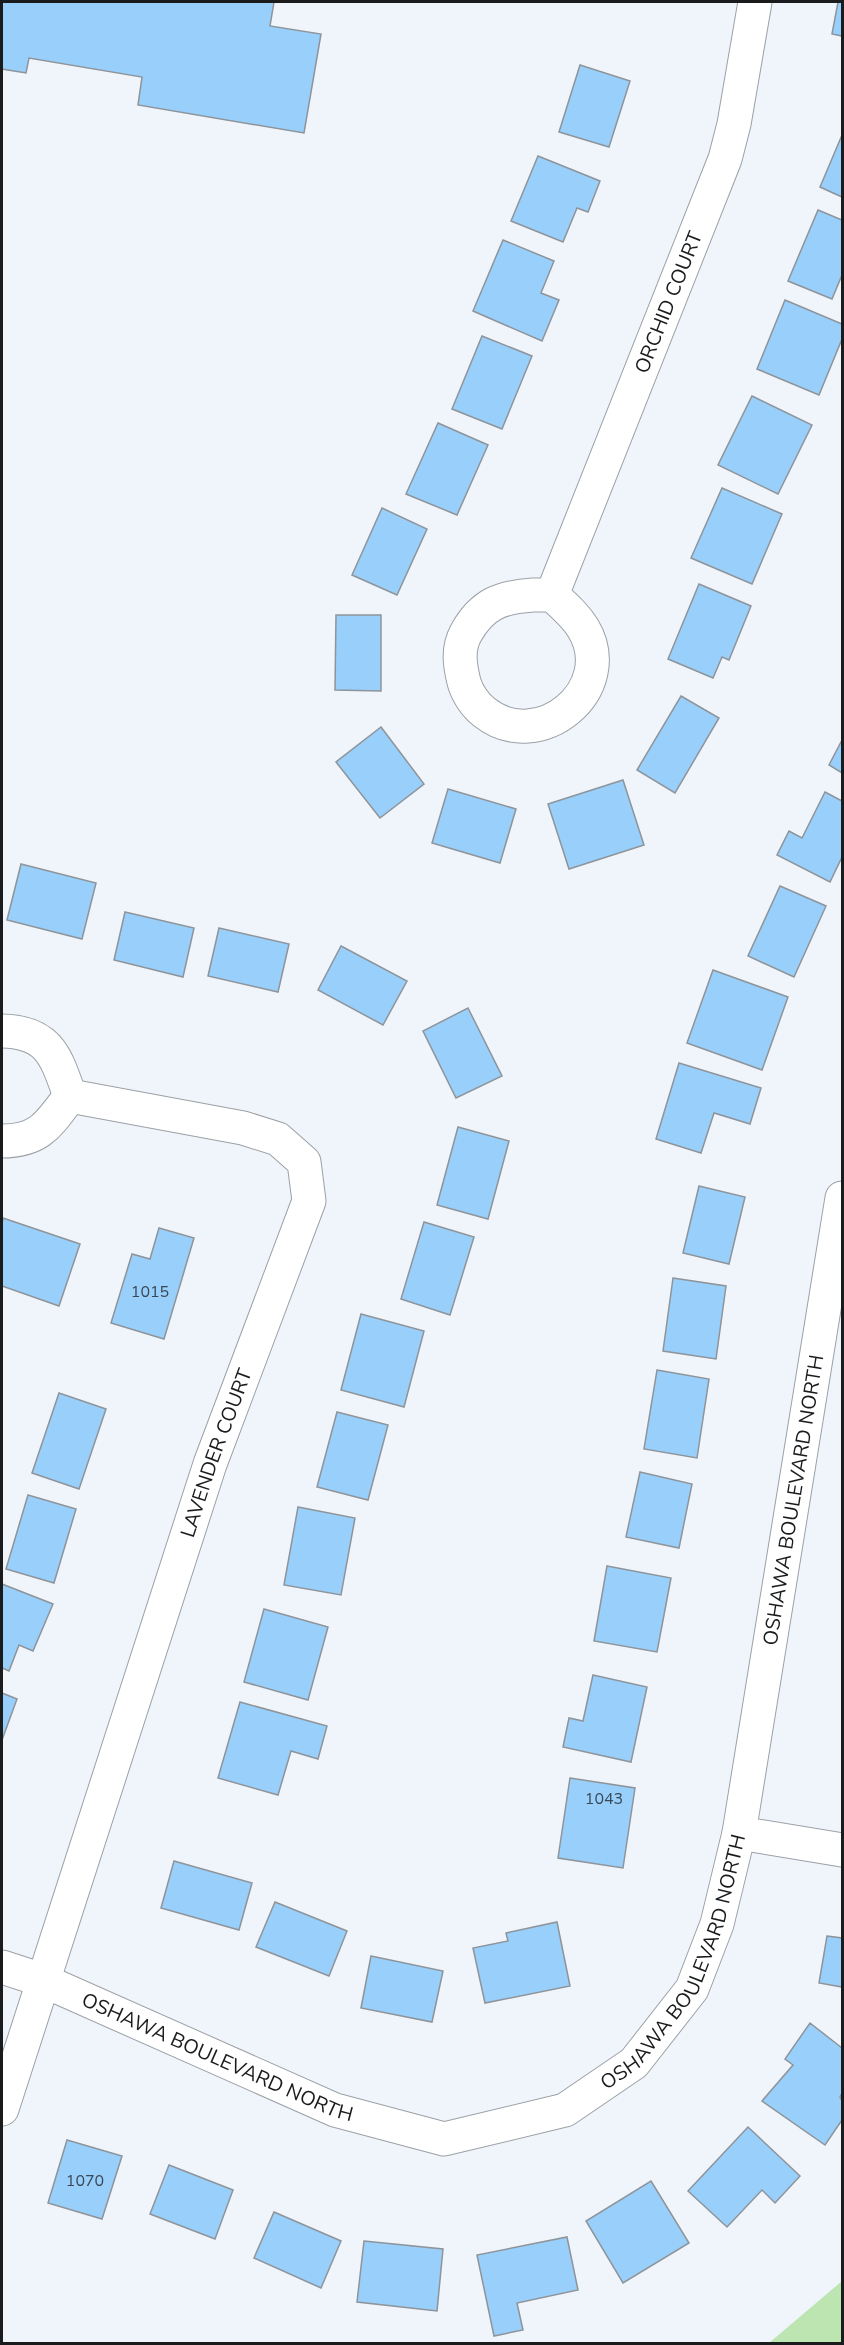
<svg xmlns="http://www.w3.org/2000/svg" width="844" height="2345" viewBox="0 0 844 2345" font-family="'Nunito Sans',sans-serif">
<style>
.green{fill:#bde5b2}
.building{fill:#99cffb;stroke:#8e9499;stroke-width:1.5}
.lines{fill:none;stroke-linecap:round;stroke-linejoin:round}
.minor-casing{stroke:#9ba1a6;stroke-width:35}
.minor{stroke:#fff;stroke-width:33}
.labels{text-anchor:middle;stroke-width:4.5;stroke-linejoin:round;paint-order:stroke}
.number-label{font-size:16px;fill:#394854}
.street-label{font-size:20px;fill:#191b1d;stroke:#eff5fb}
</style>
<rect width="100%" height="100%" fill="#eff5fb"/>
<path class="green" d="M842,2281V2343H769Z"/>
<g class="building">
<path d="M2,2H274L270,26L321,34L304,133L138,105L142,77L29,58L26,73L2,69Z"/>
<path d="M838,2H842V36L832,34Z"/>
<path d="M580,65L630,81L609,147L559,132Z"/>
<path d="M842,135V197L820,187Z"/>
<path d="M538,156L600,181L588,212L577,208L563,242L511,221Z"/>
<path d="M818,210L842,220V275L832,299L788,281Z"/>
<path d="M503,240L554,261L541,293L559,300L542,341L473,311Z"/>
<path d="M785,300L842,324V339L819,395L757,369Z"/>
<path d="M482,336L532,356L502,429L452,409Z"/>
<path d="M752,396L812,425L778,494L718,465Z"/>
<path d="M438,423L488,445L457,515L406,494Z"/>
<path d="M722,488L782,514L752,584L691,558Z"/>
<path d="M382,508L427,529L397,595L352,575Z"/>
<path d="M699,584L751,606L729,660L722,657L713,678L668,659Z"/>
<path d="M336,615H381V691L335,690Z"/>
<path d="M681,696L719,718L675,793L637,770Z"/>
<path d="M381,727L424,784L380,818L336,762Z"/>
<path d="M842,740V773L829,765Z"/>
<path d="M623,780L644,845L569,869L548,804Z"/>
<path d="M448,789L516,809L500,863L432,843Z"/>
<path d="M825,792L842,801V857L830,882L777,855L789,831L802,838Z"/>
<path d="M21,864L96,883L82,939L7,920Z"/>
<path d="M780,886L826,906L794,977L748,956Z"/>
<path d="M125,912L194,928L183,977L114,960Z"/>
<path d="M219,928L289,944L278,992L208,976Z"/>
<path d="M341,946L407,981L383,1025L318,990Z"/>
<path d="M713,970L788,997L762,1070L687,1043Z"/>
<path d="M468,1008L502,1076L456,1098L423,1031Z"/>
<path d="M679,1063L761,1088L750,1124L714,1113L701,1153L656,1139Z"/>
<path d="M458,1127L509,1141L488,1219L437,1205Z"/>
<path d="M699,1186L745,1197L729,1264L683,1253Z"/>
<path d="M3,1218L80,1244L59,1306L2,1286V1224Z"/>
<path d="M424,1222L474,1237L450,1315L401,1299Z"/>
<path d="M159,1228L194,1238L164,1339L111,1323L132,1254L150,1259Z"/>
<path d="M673,1278L726,1286L716,1359L663,1351Z"/>
<path d="M361,1314L424,1331L404,1407L341,1390Z"/>
<path d="M657,1370L709,1379L697,1458L644,1449Z"/>
<path d="M59,1393L106,1409L79,1489L32,1473Z"/>
<path d="M337,1412L388,1425L368,1500L317,1487Z"/>
<path d="M640,1472L692,1484L679,1548L626,1537Z"/>
<path d="M28,1495L76,1509L54,1583L6,1569Z"/>
<path d="M298,1507L355,1518L341,1595L284,1585Z"/>
<path d="M607,1566L671,1578L657,1652L594,1641Z"/>
<path d="M2,1584L53,1604L33,1651L19,1645L9,1671L2,1668Z"/>
<path d="M264,1609L328,1627L308,1700L244,1682Z"/>
<path d="M593,1675L647,1687L631,1762L563,1747L569,1718L583,1721Z"/>
<path d="M2,1693L17,1699L2,1740Z"/>
<path d="M240,1702L327,1726L318,1759L291,1751L278,1795L218,1778Z"/>
<path d="M570,1778L635,1788L623,1868L558,1858Z"/>
<path d="M174,1861L252,1883L239,1930L161,1908Z"/>
<path d="M275,1902L347,1931L329,1976L256,1947Z"/>
<path d="M557,1922L570,1986L485,2003L473,1948L508,1941L506,1933Z"/>
<path d="M827,1936L842,1938V1987L819,1983Z"/>
<path d="M371,1956L443,1971L432,2022L361,2008Z"/>
<path d="M810,2023L842,2048V2093L840,2097L842,2101V2120L825,2145L762,2101L793,2065L785,2059Z"/>
<path d="M748,2127L800,2176L775,2203L762,2190L727,2227L688,2191Z"/>
<path d="M67,2140L122,2156L102,2219L48,2203Z"/>
<path d="M169,2165L233,2190L215,2239L150,2214Z"/>
<path d="M651,2181L689,2243L623,2283L586,2221Z"/>
<path d="M274,2212L341,2241L321,2288L254,2258Z"/>
<path d="M567,2237L578,2290L517,2303L523,2330L494,2336L477,2255Z"/>
<path d="M364,2241L443,2249L437,2311L357,2302Z"/>
</g>
<g class="lines">
<g class="minor-casing">
<g id="minor">
<path d="M533,595H552C563,605 575,615 583,628C620,689 539,756 484,712C475,705 467,693 464,682C460,666 457,649 466,633C482,604 501,597 533,595Z"/>
<path id="s1" d="M552,595L725,159L734,124L755,2"/>
<path d="M2,1031C50,1032 56,1057 70,1096"/>
<path d="M2,1141C40,1141 49,1124 70,1096"/>
<path d="M739,1833L842,1850"/>
<path id="s2" d="M2,1967L42,1980L335,2110L444,2139L565,2110L634,2063L692,1989L717,1924L739,1833L842,1198"/>
<path id="s3" d="M2,2109L210,1464L309,1201L304,1162L278,1139L243,1128L70,1096"/>
</g>
</g>
<use href="#minor" class="minor"/>
</g>
<g class="labels">
<g class="number-label">
<text x="150" y="1297">1015</text>
<text x="604" y="1804">1043</text>
<text x="85" y="2186">1070</text>
</g>
<g class="street-label">
<text dy="7" stroke="none"><textPath href="#s1" startOffset="315">ORCHID COURT</textPath></text>
<text dy="7" stroke="none"><textPath href="#s3" startOffset="690">LAVENDER COURT</textPath></text>
<text dy="7" stroke="none"><textPath href="#s2" startOffset="1278">OSHAWA BOULEVARD NORTH</textPath></text>
<text dy="7" stroke="none"><textPath href="#s2" startOffset="792">OSHAWA BOULEVARD NORTH</textPath></text>
<text dy="7" stroke="none"><textPath href="#s2" startOffset="234">OSHAWA BOULEVARD NORTH</textPath></text>
</g>
</g>
<rect width="844" height="2345" fill="none" stroke="#191b1d" stroke-width="6"/>
</svg>
